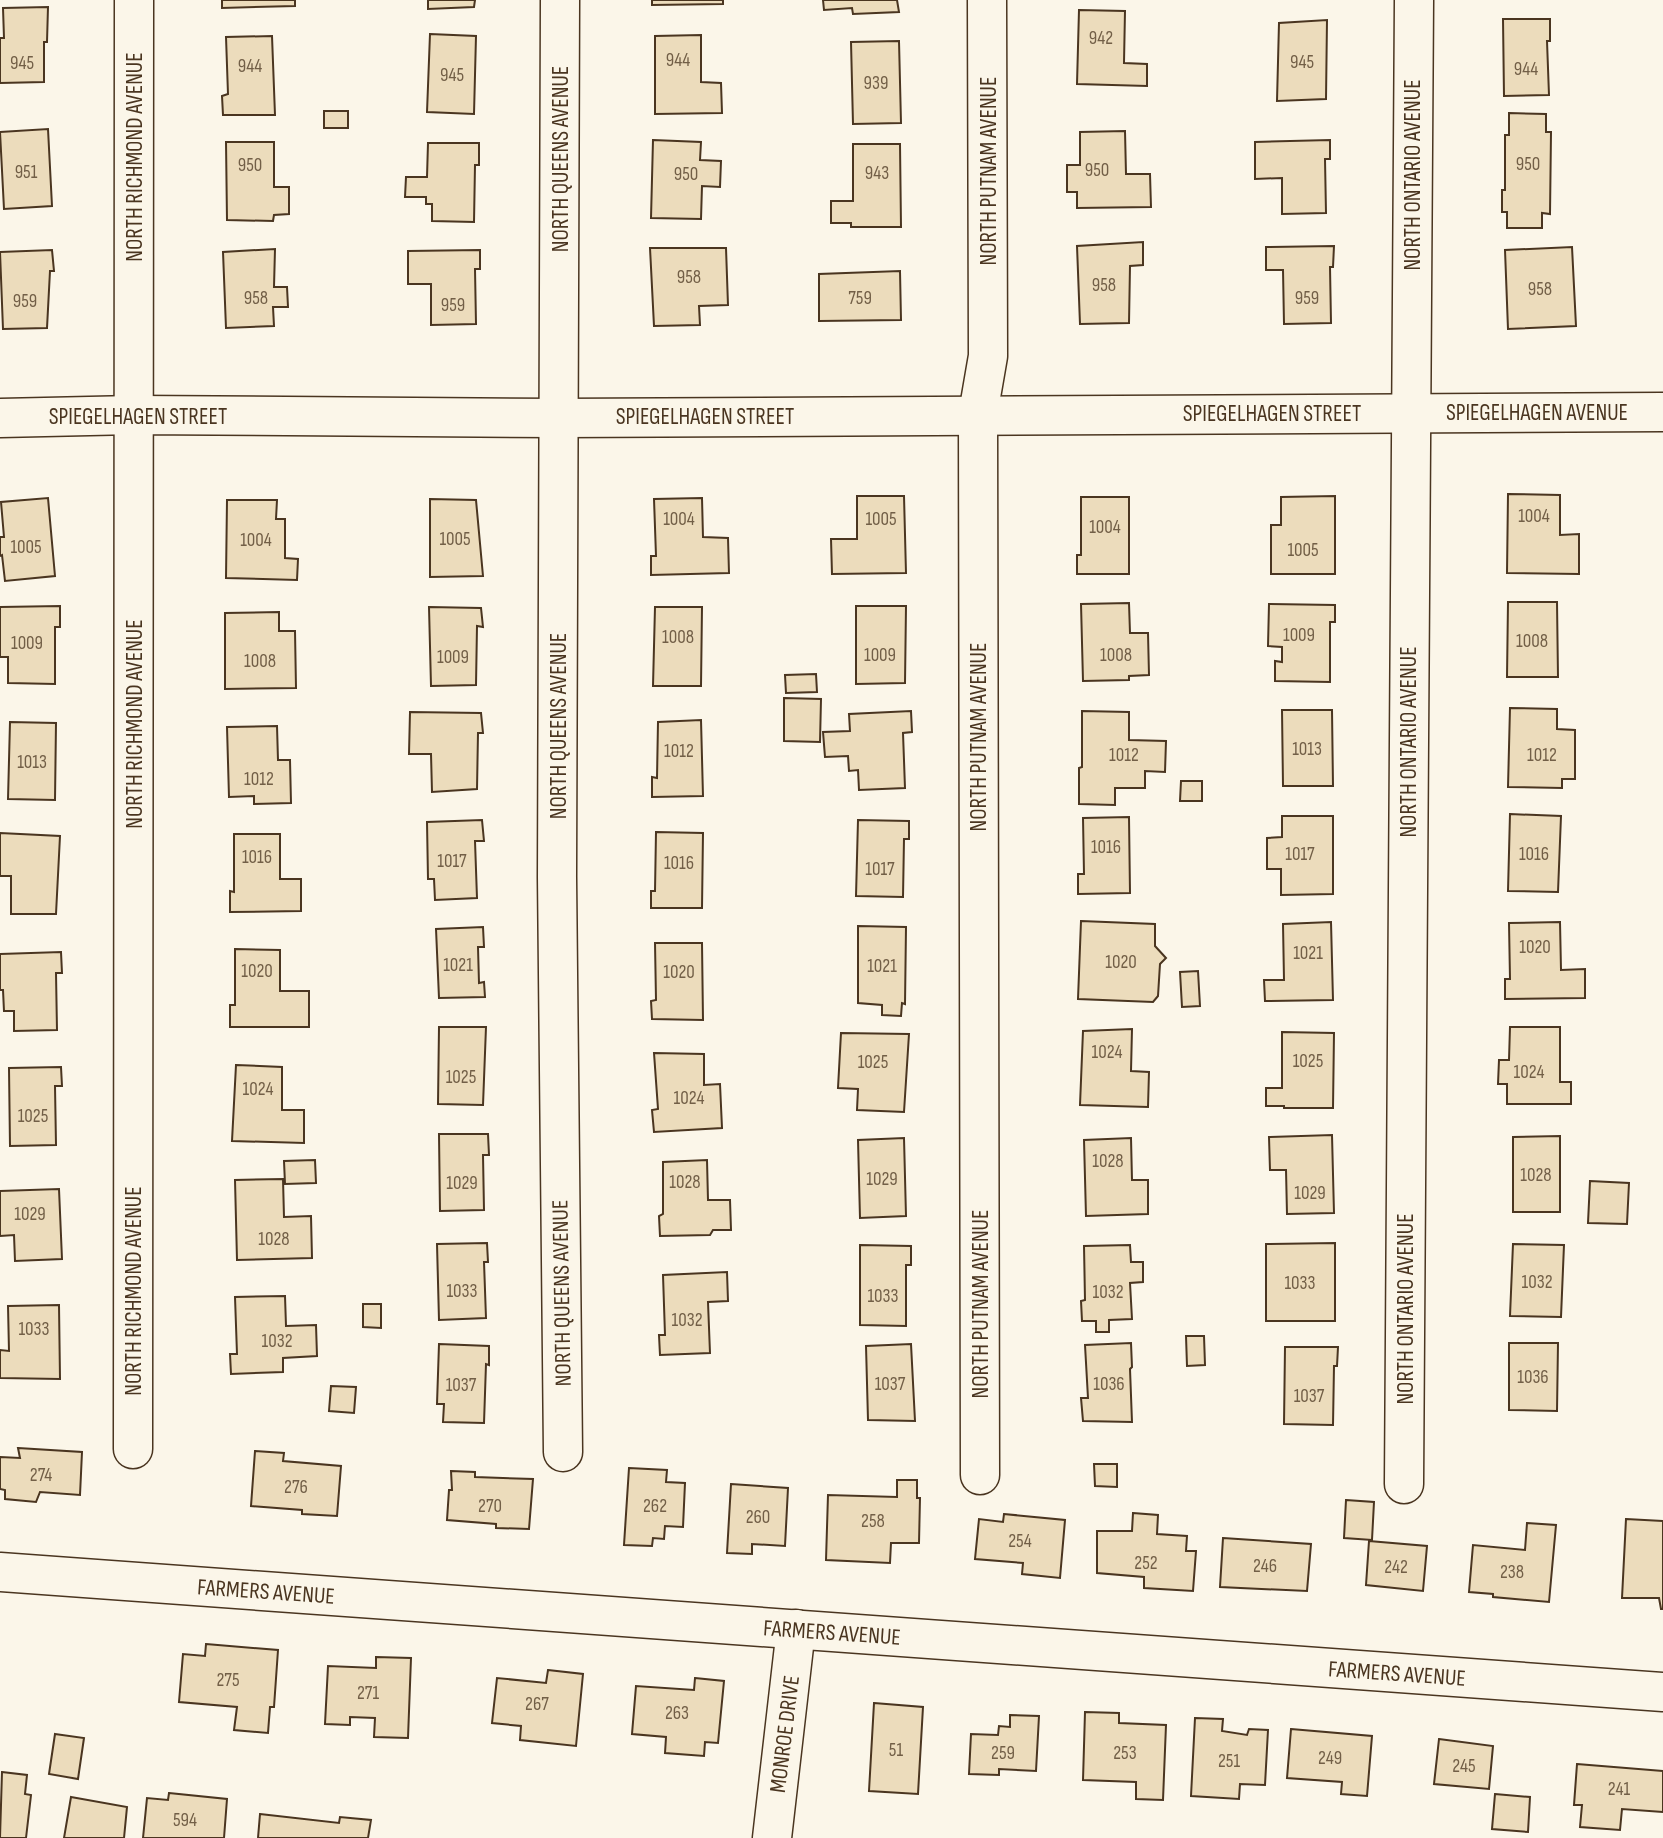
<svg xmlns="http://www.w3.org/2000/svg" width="1663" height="1838" viewBox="0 0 1663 1838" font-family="'Sofia Sans Condensed',sans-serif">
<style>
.building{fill:#ecdcbc;stroke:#4a3520;stroke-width:2}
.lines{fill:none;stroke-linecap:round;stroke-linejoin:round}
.minor-casing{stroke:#4a3520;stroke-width:41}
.minor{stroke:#fbf6e9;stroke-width:38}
.labels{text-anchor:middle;stroke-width:5;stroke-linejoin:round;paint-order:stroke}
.number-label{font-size:19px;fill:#725f47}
.street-label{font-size:23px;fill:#4a3520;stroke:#fbf6e9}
</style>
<rect width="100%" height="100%" fill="#fbf6e9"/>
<g class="building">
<path d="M222,0H295V6L222,8Z"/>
<path d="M428,0H475L474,7L428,9Z"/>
<path d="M652,0H723V4L652,5Z"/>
<path d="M823,0H897L899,12L853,14L852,8L824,10Z"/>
<path d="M48,7L47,42H44V82L0,83V38H4L3,8Z"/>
<path d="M1079,10L1125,11L1124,63L1147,64V86L1077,84Z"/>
<path d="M1503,19H1550V41H1547L1549,95L1504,96Z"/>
<path d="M1327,20L1326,99L1277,101L1279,23Z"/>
<path d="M430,34L476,36L474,114L427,112Z"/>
<path d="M701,35V82L721,83L722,113L655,114V36Z"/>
<path d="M272,36L275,115H223L222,96L228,94L226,37Z"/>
<path d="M899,41L901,123L853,124L851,42Z"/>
<rect x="324" y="111" width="24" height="17"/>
<path d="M1509,113L1546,114V132H1551L1550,214L1542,213V228H1507V212H1502V190H1505V135H1509Z"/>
<path d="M48,129L52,206L4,209L0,132Z"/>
<path d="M1125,131L1126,174H1150L1151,207L1077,208V192H1067V165H1080V132Z"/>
<path d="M653,140L701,142L700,160L721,161L720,187L702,186L701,219L651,218Z"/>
<path d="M1330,140V159H1325L1326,213L1282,214V178L1255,179V142Z"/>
<path d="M226,142H274V187H289V214L274,215L273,221L227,220Z"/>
<path d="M428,143H479V165H475L474,222L432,221V204H426V197H405L406,177H427Z"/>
<path d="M853,144H900L901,227H851V223H831V201H853Z"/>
<path d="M1143,242V265L1130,266L1129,323L1080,324L1077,246Z"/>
<path d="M1334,246L1333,267H1330L1331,323L1284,324L1283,270H1266V247Z"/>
<path d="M1572,247L1576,326L1508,329L1505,250Z"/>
<path d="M650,248H726L728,305L699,306L700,325L654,326Z"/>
<path d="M275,249L274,287H287L288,307H273L274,326L226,328L223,252Z"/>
<path d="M52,250L54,271H50L47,328L3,329L0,252Z"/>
<path d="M480,250V269H475L476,324L431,325V284H408V251Z"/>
<path d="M900,271L901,320L819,321V274Z"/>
<path d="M1508,494L1560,495V535L1579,534V574L1507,573Z"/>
<path d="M857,496H904L906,573L832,574L831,539H857Z"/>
<path d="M1335,496V574H1271V525H1281V497Z"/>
<path d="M1081,497H1129V574H1077V555H1081Z"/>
<path d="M48,498L55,576L5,581L2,555L0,556V537H4L1,502Z"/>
<path d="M702,498L703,537L728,538L729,573L651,575V556H656L654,499Z"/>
<path d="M430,499L476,500L483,576L430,577Z"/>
<path d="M227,500H277L276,519H285V558L298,559L297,580L226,578Z"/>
<path d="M1508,602H1557L1558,677H1507Z"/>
<path d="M1129,603L1130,633H1148L1149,675L1129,676V680L1083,681L1081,604Z"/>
<path d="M1269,604L1335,605V622H1330V682L1275,681V661L1282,662V647L1268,646Z"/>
<path d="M60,606V627H55V684L8,683V657H0V607Z"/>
<path d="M856,606H906L905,683L856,684Z"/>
<path d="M429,607L481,608L483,627L477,626L476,685L431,686Z"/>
<path d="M655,607H702L701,686H653Z"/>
<path d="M279,612V631H295L296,688L225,689V613Z"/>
<path d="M816,674L817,692L786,693L785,675Z"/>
<path d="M784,698L821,699L820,742L784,741Z"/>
<path d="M1510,708L1557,709V729L1575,730V779H1562V788L1508,787Z"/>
<path d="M1282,710H1332L1333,786H1283Z"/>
<path d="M911,711L912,732L903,733L905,788L859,790L858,770L849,771L848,756L825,757L823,732L850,731L849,714Z"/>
<path d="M1082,711L1129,712V740L1166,741L1165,772L1145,771V788H1115V805L1079,804V768L1082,767Z"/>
<path d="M410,712L481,713L483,733H478L477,789L432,792L431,754H409Z"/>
<path d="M701,720L703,796L652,797V777L657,778L658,722Z"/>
<path d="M10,722L56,723L55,800L8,799Z"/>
<path d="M277,726L278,760H290L291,803L254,804V796L229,797L227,727Z"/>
<path d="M1181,781H1202V801H1180Z"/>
<path d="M1510,814L1561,816L1558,892L1508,891Z"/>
<path d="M1282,816H1333V894L1281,895V869H1267V838L1282,837Z"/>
<path d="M1129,817L1130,893L1078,894V874H1084L1083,818Z"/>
<path d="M482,820L484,841H475L477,898L435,900L434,879H428L427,822Z"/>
<path d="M858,820L909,821V839H904L903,897L856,896Z"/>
<path d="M656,832L703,833L702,908H651V891H655Z"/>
<path d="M0,833L60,836L56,914H11V876H0Z"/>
<path d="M234,834H280V879H301V911L230,912V891L234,892Z"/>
<path d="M1081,921L1155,924V946L1166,958L1160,964L1158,996L1153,1002L1078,999Z"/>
<path d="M1331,922L1333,1000L1265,1001L1264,980H1284L1283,924Z"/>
<path d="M1560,922L1561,970L1585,969V998L1505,999V979H1510L1509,923Z"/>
<path d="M858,926L906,927L905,1004L902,1003L901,1016L882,1015V1005L858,1003Z"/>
<path d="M483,927L484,947H478L479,983L484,982L485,997L439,998L436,929Z"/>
<path d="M655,943H702L703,1020L652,1019L651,1001L656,1000Z"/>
<path d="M235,949L280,950V991H309V1027H230V1005H235Z"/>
<path d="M61,952L62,973H56L57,1030L14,1031V1011H4L3,990H0V954Z"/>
<path d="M1198,971L1200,1006L1182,1007L1180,972Z"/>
<path d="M439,1027H486L483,1105L438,1104Z"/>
<path d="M1510,1027H1560V1082H1571V1104H1507V1084H1498L1499,1060H1509Z"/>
<path d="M1132,1029L1131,1071L1149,1072L1148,1107L1080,1105L1083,1031Z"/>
<path d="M1282,1032L1334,1033L1333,1108H1284V1106H1266V1088H1282Z"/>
<path d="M841,1033L909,1034L904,1112L857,1110L858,1089L838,1088Z"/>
<path d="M654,1053L704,1054V1085L720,1084L722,1128L654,1132L652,1110L658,1109Z"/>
<path d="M236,1065L282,1067V1110H304V1143L232,1141Z"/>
<path d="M61,1067L62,1086H55L56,1145L10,1146L9,1068Z"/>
<path d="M439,1134H488L489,1155H483L484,1210L440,1211Z"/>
<path d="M1332,1135L1334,1213L1287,1214L1286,1170H1270L1269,1137Z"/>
<path d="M1560,1136V1212H1513V1137Z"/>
<path d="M904,1138L906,1216L860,1218L858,1140Z"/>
<path d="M1131,1138L1132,1180H1148V1214L1086,1216L1084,1140Z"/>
<path d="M315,1160L316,1183L285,1184L284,1161Z"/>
<path d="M707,1160L708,1200H730L731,1230H713L710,1235L660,1236L659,1216L663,1214V1162Z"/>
<path d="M283,1179L284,1217L311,1216L312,1258L237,1260L235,1180Z"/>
<path d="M1590,1181L1629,1183L1627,1224L1588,1223Z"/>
<path d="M59,1189L62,1259L15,1261L14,1235L0,1236V1191Z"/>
<path d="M487,1243L488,1262H484L486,1318L439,1320L437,1244Z"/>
<path d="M1335,1243V1321H1266V1244Z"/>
<path d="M1513,1244L1564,1245L1561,1317L1510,1316Z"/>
<path d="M860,1245L911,1246V1265H906V1326L860,1325Z"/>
<path d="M1130,1245L1131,1262H1143V1282L1130,1283L1132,1319L1109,1320V1332H1096V1321H1082L1081,1301L1085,1300L1084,1246Z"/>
<path d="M727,1272L728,1301L708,1302L710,1353L660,1355L659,1335H665L663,1275Z"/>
<path d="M285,1296L286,1326L316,1325L317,1356L283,1358V1372L231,1374L230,1354H237L235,1297Z"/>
<path d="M363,1304H381V1328L363,1327Z"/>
<path d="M59,1305L60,1379L0,1378V1350L9,1351L8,1306Z"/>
<path d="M1186,1336H1204L1205,1365L1187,1366Z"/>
<path d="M1131,1343L1132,1367L1130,1369L1132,1422L1083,1421L1081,1398H1088L1085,1345Z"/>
<path d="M1509,1343H1558L1557,1411L1509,1410Z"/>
<path d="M439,1344L489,1346V1365L486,1364L484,1423L443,1422L444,1404H437Z"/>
<path d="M911,1344L915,1421L868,1420L866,1346Z"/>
<path d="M1285,1347H1338L1337,1366H1334L1333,1425L1284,1424Z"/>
<path d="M331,1386L356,1387L354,1413L329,1411Z"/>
<path d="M18,1448L82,1452L80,1495L40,1492L36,1502L5,1499V1490L0,1489V1457L20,1458Z"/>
<path d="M255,1451L284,1453L283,1461L341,1466L337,1516L302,1514V1510L251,1506Z"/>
<path d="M1094,1464H1117V1487L1095,1486Z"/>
<path d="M629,1468L667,1470L666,1482L685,1483L683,1527L665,1526L664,1539L653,1538L652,1546L624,1545Z"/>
<path d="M451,1471L475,1472V1477L533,1479L529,1529L496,1528V1524L447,1520L449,1490H452Z"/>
<path d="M897,1480H917V1498H920L919,1543H891L890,1563L826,1560L828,1495L897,1497Z"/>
<path d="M731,1484L788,1488L785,1546L752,1544V1554L727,1553Z"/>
<path d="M1346,1500L1374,1502L1372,1540L1344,1538Z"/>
<path d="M1133,1513L1158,1515L1157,1534L1187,1536L1186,1551H1196L1193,1591L1144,1588V1577L1097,1573V1531H1132Z"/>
<path d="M1004,1514L1065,1520L1060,1578L1022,1574L1023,1563L975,1559L979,1519L1003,1522Z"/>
<path d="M1626,1519L1663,1521V1609H1661L1659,1598H1622Z"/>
<path d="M1527,1523L1556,1525L1549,1602L1493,1597V1594L1469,1592L1473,1545L1525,1550Z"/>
<path d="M1223,1538L1311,1544L1307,1591L1220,1587Z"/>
<path d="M1369,1541L1427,1546L1423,1591L1366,1585Z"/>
<path d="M206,1644L278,1650L274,1707H270L268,1733L234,1730L237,1707L179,1702L183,1654L205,1656Z"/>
<path d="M376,1657L411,1658L408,1738L374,1737L375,1718L350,1717V1725L325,1724L328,1666L376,1668Z"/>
<path d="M548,1670L583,1674L576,1746L520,1740L521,1726L492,1723L497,1678L546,1683Z"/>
<path d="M695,1678L724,1681L718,1743L705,1742L704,1756L665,1753L666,1737L632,1734L636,1686L694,1690Z"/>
<path d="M874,1703L923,1707L918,1794L869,1791Z"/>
<path d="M1085,1712L1119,1713V1723L1166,1725L1163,1800L1136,1799V1782L1083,1780Z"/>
<path d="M1010,1715L1039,1716L1036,1771L999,1769V1775L969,1774L971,1734L998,1735L999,1726L1010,1727Z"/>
<path d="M1195,1718L1223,1719L1222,1731L1247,1735L1249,1729L1268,1730L1265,1785L1240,1784L1239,1799L1191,1796Z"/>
<path d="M1291,1729L1372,1736L1367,1796L1341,1794L1342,1782L1287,1778Z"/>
<path d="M55,1734L84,1738L78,1779L49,1774Z"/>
<path d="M1439,1739L1493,1746L1489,1789L1434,1784Z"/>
<path d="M1577,1764L1663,1771V1812L1622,1809L1620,1830L1580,1827L1582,1805H1574Z"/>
<path d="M2,1772L27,1775L25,1794L31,1795L26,1838H0Z"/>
<path d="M169,1793L227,1799L224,1838H143L147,1798L168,1800Z"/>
<path d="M1495,1794L1530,1797L1528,1832L1492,1829Z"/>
<path d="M71,1797L127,1807L124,1838H64Z"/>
<path d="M260,1814L339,1823L340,1817L371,1820L368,1838H258Z"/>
</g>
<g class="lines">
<g class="minor-casing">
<g id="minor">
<path d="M560,0L557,877L563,1452"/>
<path d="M0,418L134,415L560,418L1663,412"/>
<path d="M133,1449L134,0"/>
<path d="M980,1475L978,414L988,356L987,0"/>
<path d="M1404,1484L1414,0"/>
<path d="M0,1572L1663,1692"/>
<path d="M772,1838L796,1629"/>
</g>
</g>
<use href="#minor" class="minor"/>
</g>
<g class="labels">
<g class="number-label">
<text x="1101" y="44">942</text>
<text x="678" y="66">944</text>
<text x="1302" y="68">945</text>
<text x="22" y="69">945</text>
<text x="250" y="72">944</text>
<text x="1526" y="75">944</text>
<text x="452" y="81">945</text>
<text x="876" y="89">939</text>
<text x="1528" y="170">950</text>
<text x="250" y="171">950</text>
<text x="1097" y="176">950</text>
<text x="26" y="178">951</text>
<text x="877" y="179">943</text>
<text x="686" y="180">950</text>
<text x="689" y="283">958</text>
<text x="1104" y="291">958</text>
<text x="1540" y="295">958</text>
<text x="256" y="304">958</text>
<text x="860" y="304">759</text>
<text x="1307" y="304">959</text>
<text x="25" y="307">959</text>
<text x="453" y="311">959</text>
<text x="1534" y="522">1004</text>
<text x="679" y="525">1004</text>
<text x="881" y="525">1005</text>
<text x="1105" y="533">1004</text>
<text x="455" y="545">1005</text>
<text x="256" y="546">1004</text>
<text x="26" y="553">1005</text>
<text x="1303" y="556">1005</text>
<text x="1299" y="641">1009</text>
<text x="678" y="643">1008</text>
<text x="1532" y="647">1008</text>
<text x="27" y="649">1009</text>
<text x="880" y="661">1009</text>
<text x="1116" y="661">1008</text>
<text x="453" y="663">1009</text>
<text x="260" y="667">1008</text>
<text x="1307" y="755">1013</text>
<text x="679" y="757">1012</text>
<text x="1124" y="761">1012</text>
<text x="1542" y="761">1012</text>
<text x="32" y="768">1013</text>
<text x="259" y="785">1012</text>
<text x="1106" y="853">1016</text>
<text x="1300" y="860">1017</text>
<text x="1534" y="860">1016</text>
<text x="257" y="863">1016</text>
<text x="452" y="867">1017</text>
<text x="679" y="869">1016</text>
<text x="880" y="875">1017</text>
<text x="1535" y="953">1020</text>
<text x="1308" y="959">1021</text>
<text x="1121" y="968">1020</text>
<text x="458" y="971">1021</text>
<text x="882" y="972">1021</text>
<text x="257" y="977">1020</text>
<text x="679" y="978">1020</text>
<text x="1107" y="1058">1024</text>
<text x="1308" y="1067">1025</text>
<text x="873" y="1068">1025</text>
<text x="1529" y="1078">1024</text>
<text x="461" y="1083">1025</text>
<text x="258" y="1095">1024</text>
<text x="689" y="1104">1024</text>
<text x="33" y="1122">1025</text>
<text x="1108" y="1167">1028</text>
<text x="1536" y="1181">1028</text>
<text x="882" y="1185">1029</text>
<text x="685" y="1188">1028</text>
<text x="462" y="1189">1029</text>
<text x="1310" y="1199">1029</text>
<text x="30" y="1220">1029</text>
<text x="274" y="1245">1028</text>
<text x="1537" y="1288">1032</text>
<text x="1300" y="1289">1033</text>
<text x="462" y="1297">1033</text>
<text x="1108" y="1298">1032</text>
<text x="883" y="1302">1033</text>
<text x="687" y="1326">1032</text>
<text x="34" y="1335">1033</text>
<text x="277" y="1347">1032</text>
<text x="1533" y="1383">1036</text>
<text x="890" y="1390">1037</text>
<text x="1109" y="1390">1036</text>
<text x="461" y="1391">1037</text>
<text x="1309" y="1402">1037</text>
<text x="41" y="1481">274</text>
<text x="296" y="1493">276</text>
<text x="490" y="1512">270</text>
<text x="655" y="1512">262</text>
<text x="758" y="1523">260</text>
<text x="873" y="1527">258</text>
<text x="1020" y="1547">254</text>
<text x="1146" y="1569">252</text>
<text x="1265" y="1572">246</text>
<text x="1396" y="1573">242</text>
<text x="1512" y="1578">238</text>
<text x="228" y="1686">275</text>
<text x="368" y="1699">271</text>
<text x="537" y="1710">267</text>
<text x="677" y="1719">263</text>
<text x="896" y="1756">51</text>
<text x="1003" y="1759">259</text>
<text x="1125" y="1759">253</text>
<text x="1330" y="1764">249</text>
<text x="1229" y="1767">251</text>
<text x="1464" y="1772">245</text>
<text x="1619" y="1795">241</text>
<text x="185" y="1826">594</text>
</g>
<g class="street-label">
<text transform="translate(134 157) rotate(-90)" y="8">NORTH RICHMOND AVENUE</text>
<text transform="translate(560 159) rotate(-90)" y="8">NORTH QUEENS AVENUE</text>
<text transform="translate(988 171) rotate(-90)" y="8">NORTH PUTNAM AVENUE</text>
<text transform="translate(1412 175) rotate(-90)" y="8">NORTH ONTARIO AVENUE</text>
<text x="1537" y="420">SPIEGELHAGEN AVENUE</text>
<text x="1272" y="421">SPIEGELHAGEN STREET</text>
<text x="138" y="424">SPIEGELHAGEN STREET</text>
<text x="705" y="424">SPIEGELHAGEN STREET</text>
<text transform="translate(134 724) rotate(-90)" y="8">NORTH RICHMOND AVENUE</text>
<text transform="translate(558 726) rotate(-90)" y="8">NORTH QUEENS AVENUE</text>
<text transform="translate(978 737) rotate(-90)" y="8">NORTH PUTNAM AVENUE</text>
<text transform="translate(1408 742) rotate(-90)" y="8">NORTH ONTARIO AVENUE</text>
<text transform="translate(133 1291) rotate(-90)" y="8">NORTH RICHMOND AVENUE</text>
<text transform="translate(561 1293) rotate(-91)" y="8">NORTH QUEENS AVENUE</text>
<text transform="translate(980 1304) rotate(-90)" y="8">NORTH PUTNAM AVENUE</text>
<text transform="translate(1405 1309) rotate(-90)" y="8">NORTH ONTARIO AVENUE</text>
<text transform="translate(266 1591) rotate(4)" y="8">FARMERS AVENUE</text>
<text transform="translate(832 1632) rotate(4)" y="8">FARMERS AVENUE</text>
<text transform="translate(1397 1673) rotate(4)" y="8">FARMERS AVENUE</text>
<text transform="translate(784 1734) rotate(-83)" y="8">MONROE DRIVE</text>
</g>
</g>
</svg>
